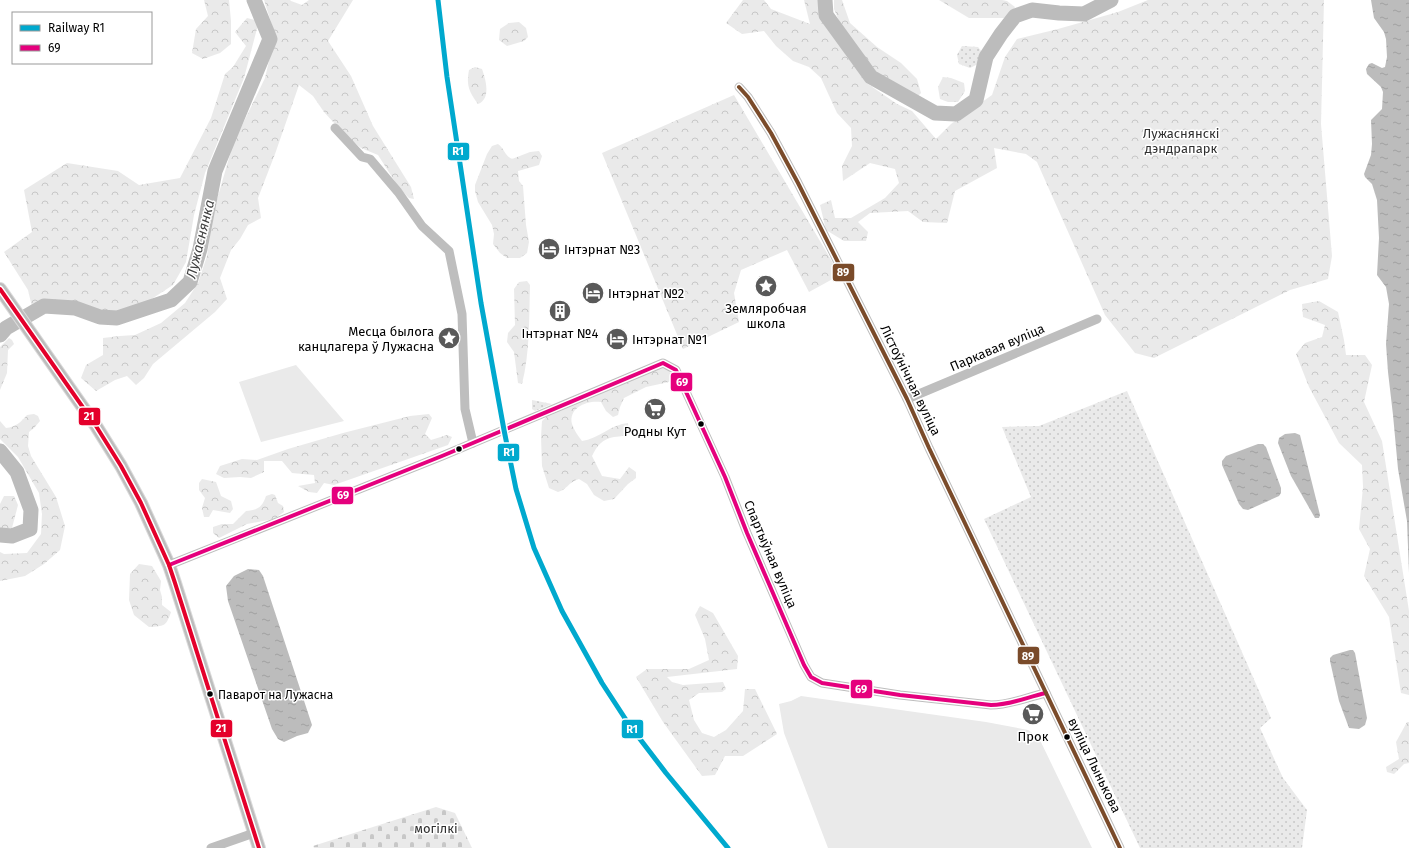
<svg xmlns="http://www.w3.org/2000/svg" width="1409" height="848" viewBox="0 0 1409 848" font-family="'Fira Sans',sans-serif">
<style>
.green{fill:url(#green-dots)}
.forest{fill:url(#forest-crowns)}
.cemetery{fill:url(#cemetery-stones)}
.pitch{fill:#eaeaea}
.water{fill:url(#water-ripples)}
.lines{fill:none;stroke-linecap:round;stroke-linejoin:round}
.river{stroke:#bcbcbc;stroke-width:15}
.major-casing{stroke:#dbdbdb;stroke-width:14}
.minor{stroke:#bebebe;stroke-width:9}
.major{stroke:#bdbdbd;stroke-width:12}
.bus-1-casing{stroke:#fff;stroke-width:7}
.bus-2-casing{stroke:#fff;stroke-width:7}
.bus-3-casing{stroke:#fff;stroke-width:7}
.bus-1{stroke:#e5007d;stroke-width:4}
.bus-2{stroke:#e4002b;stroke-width:4}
.bus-3{stroke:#7a4b2a;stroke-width:4}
.rail-1-casing{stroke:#fff;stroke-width:8}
.rail-1{stroke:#00a9ce;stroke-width:5}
.bus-dot{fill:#000;stroke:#fff;stroke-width:1.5}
.labels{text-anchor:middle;stroke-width:3;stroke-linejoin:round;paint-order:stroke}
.bus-label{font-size:12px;fill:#000;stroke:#fff;text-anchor:start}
.park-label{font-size:13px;fill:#303030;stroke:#fff}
.poi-label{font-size:13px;fill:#000;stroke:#fff}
.street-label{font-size:13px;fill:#000;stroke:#fff}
.water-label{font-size:14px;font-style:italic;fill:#414141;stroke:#fff}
.line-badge{stroke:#fff;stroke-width:1.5}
.badge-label{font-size:11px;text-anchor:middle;font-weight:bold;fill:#fff}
</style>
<defs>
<pattern id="green-dots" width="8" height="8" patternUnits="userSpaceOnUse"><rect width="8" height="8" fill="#eaeaea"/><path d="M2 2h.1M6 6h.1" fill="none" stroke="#c7c7c7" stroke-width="1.8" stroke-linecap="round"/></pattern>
<pattern id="forest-crowns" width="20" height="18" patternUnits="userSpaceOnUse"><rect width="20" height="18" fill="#eaeaea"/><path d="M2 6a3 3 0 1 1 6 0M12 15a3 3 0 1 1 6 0" fill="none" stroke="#c7c7c7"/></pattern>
<pattern id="cemetery-stones" width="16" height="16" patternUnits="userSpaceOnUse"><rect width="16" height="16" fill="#eaeaea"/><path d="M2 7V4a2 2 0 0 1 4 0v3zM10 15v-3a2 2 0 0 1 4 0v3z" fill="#c7c7c7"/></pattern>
<pattern id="water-ripples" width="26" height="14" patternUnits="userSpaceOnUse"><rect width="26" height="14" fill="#bcbcbc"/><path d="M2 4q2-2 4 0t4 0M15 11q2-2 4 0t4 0" fill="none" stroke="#a0a0a0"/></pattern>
</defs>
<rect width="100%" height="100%" fill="#fff"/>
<g class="green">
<path d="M962,46L978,47L982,52L978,64L970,68L959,64L957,55Z"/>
<path d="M1127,391L1271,718L1260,728L1283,778L1307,810L1302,848H1140L984,519L1031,497L1002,427L1039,426Z"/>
<path d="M532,400L552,404L535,411L532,409Z"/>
</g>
<g class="forest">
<path d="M204,0H229L231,21V44L220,53L203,59L192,53L196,29L208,16Z"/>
<path d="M264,0H290L291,1L302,5L309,0H353L328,41L351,76L373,126L411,187L414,199L409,198L399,188L378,155L361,148L346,136L324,112L313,96L299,85L275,154L258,198L261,218L248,225L240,239L231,250L220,278L227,299L215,312L153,364L144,378L136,385L127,376L115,380L96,391L81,378L86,365L103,355V338L120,336L135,335L161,323L185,303L198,283L207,256L214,210L233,144L265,78L275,35Z"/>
<path d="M743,0H764L771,9L810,24L804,0H821L824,21L846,55L868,84L897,104L912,111L936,139L951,124L992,95L1005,57L1017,39L1058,29L1118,12L1148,0H1324L1321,124L1332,256L1328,279L1290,290L1154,358L1135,353L1105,315L1037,162L1026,154L994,148L997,168L955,191L947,223L923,222L908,211L870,213L858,222L868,232L866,241H844L826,230L820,205L831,200L835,218H851L885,198L899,183L895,169L870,163L843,181L842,166L852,146L851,128L837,113L821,78L809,67L793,61L776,46L764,31L742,34L726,23Z"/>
<path d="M834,0H842L850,23L877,47L901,63L917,79L921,93L918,96L885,81L859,53L844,33L834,9Z"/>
<path d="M939,0H1002L1007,1L1015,7L1012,13L1004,18H969Z"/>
<path d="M247,18L259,21L244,78L205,173L194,215L186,262L173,285L127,315L94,313L65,305L52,304L32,307L28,290L4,252L32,232L24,190L67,163L118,171L139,185L180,178L211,118L225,74L233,67L246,46L235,32Z"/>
<path d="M519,22L526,28L528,37L524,41L507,46L499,40L500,29L509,23Z"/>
<path d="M475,67L482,69C486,80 491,99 478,104C469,92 466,85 469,70Z"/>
<path d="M943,77L951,78L964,83L965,91L958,102H948L940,99L938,87Z"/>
<path d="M734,95L840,275L809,292L787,250L741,270L734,293L739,322L683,349L602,153Z"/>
<path d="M498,144C504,148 505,156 512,159L530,152L539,151L542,156L539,165L518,171L519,181L523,186L526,225L529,242L527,253L520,258H507L500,253L493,244L494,234L492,225L478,202L475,191V185L487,154L492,146Z"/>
<path d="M527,281L530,285C529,318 530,353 522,384L518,383L514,352L507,342L508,333L515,325L514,289L519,282Z"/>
<path d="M1319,301L1338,312L1344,340L1346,355H1365L1372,365L1364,402L1382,441L1409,611V695L1401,693L1389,617L1364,576L1370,549L1359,529L1363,487L1362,465L1339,443L1309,387L1296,354L1305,343L1322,337L1325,325L1303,317L1302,304Z"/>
<path d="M9,338L12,340L14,344L8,350L7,373L0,390V347Z"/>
<path d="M661,368L668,369L673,378L669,382L646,387L624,398L620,407L618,415L613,417L606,411L601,402C588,400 568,407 572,424C574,430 578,436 582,441C598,439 612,424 628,423L629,431C623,437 622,436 614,437C602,439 597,446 592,456L602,476L620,479L629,467L636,472V478L628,484L614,499L604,501L594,495L587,484L579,479C567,483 568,489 558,492L549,488L542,466L541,437L542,421L551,413Z"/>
<path d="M34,414L38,416L40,421L34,428L29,432L28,446L31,456L56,497L65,526L60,550L44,564L25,576L0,581V552L4,554L27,553L41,534L42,514L39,493L18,457L0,439V421L6,428C16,427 21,422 27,415Z"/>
<path d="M429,414L432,418L425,434L431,440L447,435L452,437L448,445L334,485L324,483L317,493L309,492L298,486L315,483L314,475L292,473L282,461H264V472L251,478L240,477L224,478L216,474L220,466L242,459L257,460L288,449L343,433L410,416Z"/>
<path d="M202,479L216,482L221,496L231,501L233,509L230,513L213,510L209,517H204L202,508L205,498L199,490V483Z"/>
<path d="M272,494L275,495L278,503L283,506L284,512L274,519L247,524L219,538L213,533V527L222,524H233L246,511C257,510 262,508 266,496Z"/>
<path d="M4,496H14L18,505L12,528L4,531L0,530V504Z"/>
<path d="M139,564L152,566L161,581L160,590L162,597V605L171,612C166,627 164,626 149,627L134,615L129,600L130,574Z"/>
<path d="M700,606L713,613L738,656L737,669L667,677L672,682L683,685L723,682L726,689L722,692L699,693L689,700L694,720L702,733L714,737L726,730L743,711L745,689H755L777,734L743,756H725L715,775L702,776L663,722L636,677L647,669H689L709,660L705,639L695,615Z"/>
<path d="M1407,722H1409V763L1404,764L1394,774L1387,772L1386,767L1399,759L1396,742Z"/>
</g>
<path class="cemetery" d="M436,807L455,813L472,848H314L313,846Z"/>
<g class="pitch">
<path d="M296,365L344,421L261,442L239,382Z"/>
<path d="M801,696L986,722L1028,730L1039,738L1092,848H828L784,733L779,704L791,701Z"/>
</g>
<g class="water">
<path d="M1371,0H1409V573L1407,521L1398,469L1393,415L1388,372L1386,344L1389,304L1386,287L1377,275L1379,238L1377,200L1372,184L1365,177L1364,174L1371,155L1372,144L1371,120L1382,109L1383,92L1381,87L1367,74L1366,69L1369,64L1372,63L1382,68L1385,67L1387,57L1386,39L1384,32L1374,18Z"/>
<path d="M1295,433L1300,435L1320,515L1319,518H1315L1291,476L1278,443L1279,438L1285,434Z"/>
<path d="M1258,444H1263L1266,447L1281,488V493L1279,496L1248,510L1243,509L1239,504L1222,465V461L1226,456Z"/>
<path d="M248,569L259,570L263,576L312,725L308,733L297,736L284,742L278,739L272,729L228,601L226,586L234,576Z"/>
<path d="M1350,650H1353L1355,653L1367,718L1365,725L1359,729L1349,728L1339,701L1330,661V658L1333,655Z"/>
</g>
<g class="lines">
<g class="river">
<path d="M825,0L826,15L871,77L935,113L956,114L976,100L986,57L1001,34L1015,16L1032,10L1059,13L1084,14L1111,0"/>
<path d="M0,335L6,328L44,306L75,308L100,317L117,318L171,300L190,282L200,249L215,171L270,39L254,0"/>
<path d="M0,451L17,472L31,510L30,529L12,536L0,535"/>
</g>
<g class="major-casing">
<path id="major" d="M0,289L96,426L121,466L141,503L169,565L175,583L259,848"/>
</g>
<g class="minor">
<path d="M739,87L748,97L771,133L798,183L907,399L929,448L1120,848"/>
<path d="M335,128L362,157L370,159L398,192L422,226L449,251L462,314L465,409L473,443"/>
<path d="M907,399L1097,319"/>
<path d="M169,565L442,456L663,363L676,370L725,477L747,533L804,665L811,677L822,683L900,695L991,705C1011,705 1027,697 1046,693"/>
<path d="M211,848L254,833"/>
</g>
<use href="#major" class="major"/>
<g class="bus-1-casing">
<path id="bus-1" d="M169,565L442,456L663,363L676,370L725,477L747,533L804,665L811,677L822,683L900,695L991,705C1011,705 1027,697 1046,693"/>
</g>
<g class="bus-2-casing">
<path id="bus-2" d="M0,289L96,426L121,466L141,503L169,565L175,583L259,848"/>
</g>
<g class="bus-3-casing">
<path id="bus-3" d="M739,87L748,97L771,133L798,183L907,399L929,448L1120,848"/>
</g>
<use href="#bus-1" class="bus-1"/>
<use href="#bus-2" class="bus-2"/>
<use href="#bus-3" class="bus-3"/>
<g class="rail-1-casing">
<path id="rail-1" d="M438,0L447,77L481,303L504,430L516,489L534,548L562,611L602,683L630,726L666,773L728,848"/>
</g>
<use href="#rail-1" class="rail-1"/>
</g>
<defs>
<g id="hotel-disc" transform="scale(1.15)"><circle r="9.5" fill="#595959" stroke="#fff"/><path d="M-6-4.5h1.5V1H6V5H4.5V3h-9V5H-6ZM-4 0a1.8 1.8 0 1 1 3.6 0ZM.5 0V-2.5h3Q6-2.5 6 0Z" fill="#fff"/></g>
<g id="sight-disc" transform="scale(1.15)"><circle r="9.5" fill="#595959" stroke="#fff"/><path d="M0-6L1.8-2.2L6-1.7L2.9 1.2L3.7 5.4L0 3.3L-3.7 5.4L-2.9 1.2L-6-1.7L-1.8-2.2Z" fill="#fff"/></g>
<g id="building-disc" transform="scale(1.15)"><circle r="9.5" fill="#595959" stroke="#fff"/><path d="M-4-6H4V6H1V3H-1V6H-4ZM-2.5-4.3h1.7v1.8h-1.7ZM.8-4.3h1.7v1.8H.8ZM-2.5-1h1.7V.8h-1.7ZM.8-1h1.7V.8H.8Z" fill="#fff"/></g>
<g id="supermarket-disc" transform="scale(1.15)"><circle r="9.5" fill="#595959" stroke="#fff"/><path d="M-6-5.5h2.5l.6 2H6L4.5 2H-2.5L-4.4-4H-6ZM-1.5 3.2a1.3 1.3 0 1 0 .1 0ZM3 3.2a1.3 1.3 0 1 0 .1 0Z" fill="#fff"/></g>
</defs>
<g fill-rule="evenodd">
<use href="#hotel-disc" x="549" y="249"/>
<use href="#sight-disc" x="766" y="286"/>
<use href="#hotel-disc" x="593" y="293"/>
<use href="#building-disc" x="560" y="311"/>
<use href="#sight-disc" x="449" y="338"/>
<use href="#hotel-disc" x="617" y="339"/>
<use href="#supermarket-disc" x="655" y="409"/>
<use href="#supermarket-disc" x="1033" y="714"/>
</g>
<g class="bus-dot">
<circle cx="701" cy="424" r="3.5"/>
<circle cx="459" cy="449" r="3.5"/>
<circle cx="210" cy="694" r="3.5"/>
<circle cx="1067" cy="737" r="3.5"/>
</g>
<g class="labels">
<g class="bus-label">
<text x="218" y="699">Паварот на Лужасна</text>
</g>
<g class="park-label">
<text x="1181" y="138">Лужаснянскі<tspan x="1181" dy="15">дэндрапарк</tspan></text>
<text x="436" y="833">могілкі</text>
</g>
<g class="poi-label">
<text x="564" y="254" text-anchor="start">Інтэрнат №3</text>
<text x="608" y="298" text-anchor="start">Інтэрнат №2</text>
<text x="766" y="313">Земляробчая<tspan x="766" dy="15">школа</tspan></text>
<text x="434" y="336" text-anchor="end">Месца былога<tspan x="434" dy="15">канцлагера ў Лужасна</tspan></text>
<text x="560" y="338">Інтэрнат №4</text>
<text x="632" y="344" text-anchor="start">Інтэрнат №1</text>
<text x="655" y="436">Родны Кут</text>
<text x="1033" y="741">Прок</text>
</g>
<g class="street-label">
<text transform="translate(997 347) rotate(-23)" y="5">Паркавая вуліца</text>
<text transform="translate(911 380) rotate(64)" y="5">Лістоўнічная вуліца</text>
<text transform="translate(771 554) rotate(67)" y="5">Спартыўная вуліца</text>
<text transform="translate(1095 765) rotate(64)" y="5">вуліца Лынькова</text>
</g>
<g class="water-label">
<text transform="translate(200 239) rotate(-76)" y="5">Лужаснянка</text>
</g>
</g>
<g class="line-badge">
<rect x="447" y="142" width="23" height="19" rx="4" fill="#00a9ce"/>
<rect x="832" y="263" width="23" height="19" rx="4" fill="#7a4b2a"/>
<rect x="670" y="372" width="23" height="20" rx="4" fill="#e5007d"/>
<rect x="78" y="407" width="23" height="19" rx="4" fill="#e4002b"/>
<rect x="497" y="443" width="23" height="19" rx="4" fill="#00a9ce"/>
<rect x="331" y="486" width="23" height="19" rx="4" fill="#e5007d"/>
<rect x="1017" y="646" width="23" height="19" rx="4" fill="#7a4b2a"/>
<rect x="850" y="679" width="23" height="20" rx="4" fill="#e5007d"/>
<rect x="210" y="719" width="23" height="19" rx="4" fill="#e4002b"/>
<rect x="621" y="719" width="23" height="20" rx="4" fill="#00a9ce"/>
</g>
<g class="badge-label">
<text x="458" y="155">R1</text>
<text x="843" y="276">89</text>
<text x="682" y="386">69</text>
<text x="89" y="420">21</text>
<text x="509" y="456">R1</text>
<text x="343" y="499">69</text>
<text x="1028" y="660">89</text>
<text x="861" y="693">69</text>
<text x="221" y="732">21</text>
<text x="632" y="733">R1</text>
</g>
<rect x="12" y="12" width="140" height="52" fill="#ffffff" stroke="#999999"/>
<rect x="20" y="25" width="20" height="6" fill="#00a9ce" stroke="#999999"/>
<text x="48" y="32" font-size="12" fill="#000000">Railway R1</text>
<rect x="20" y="45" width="20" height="6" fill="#e5007d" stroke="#999999"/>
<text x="48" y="52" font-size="12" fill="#000000">69</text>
</svg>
